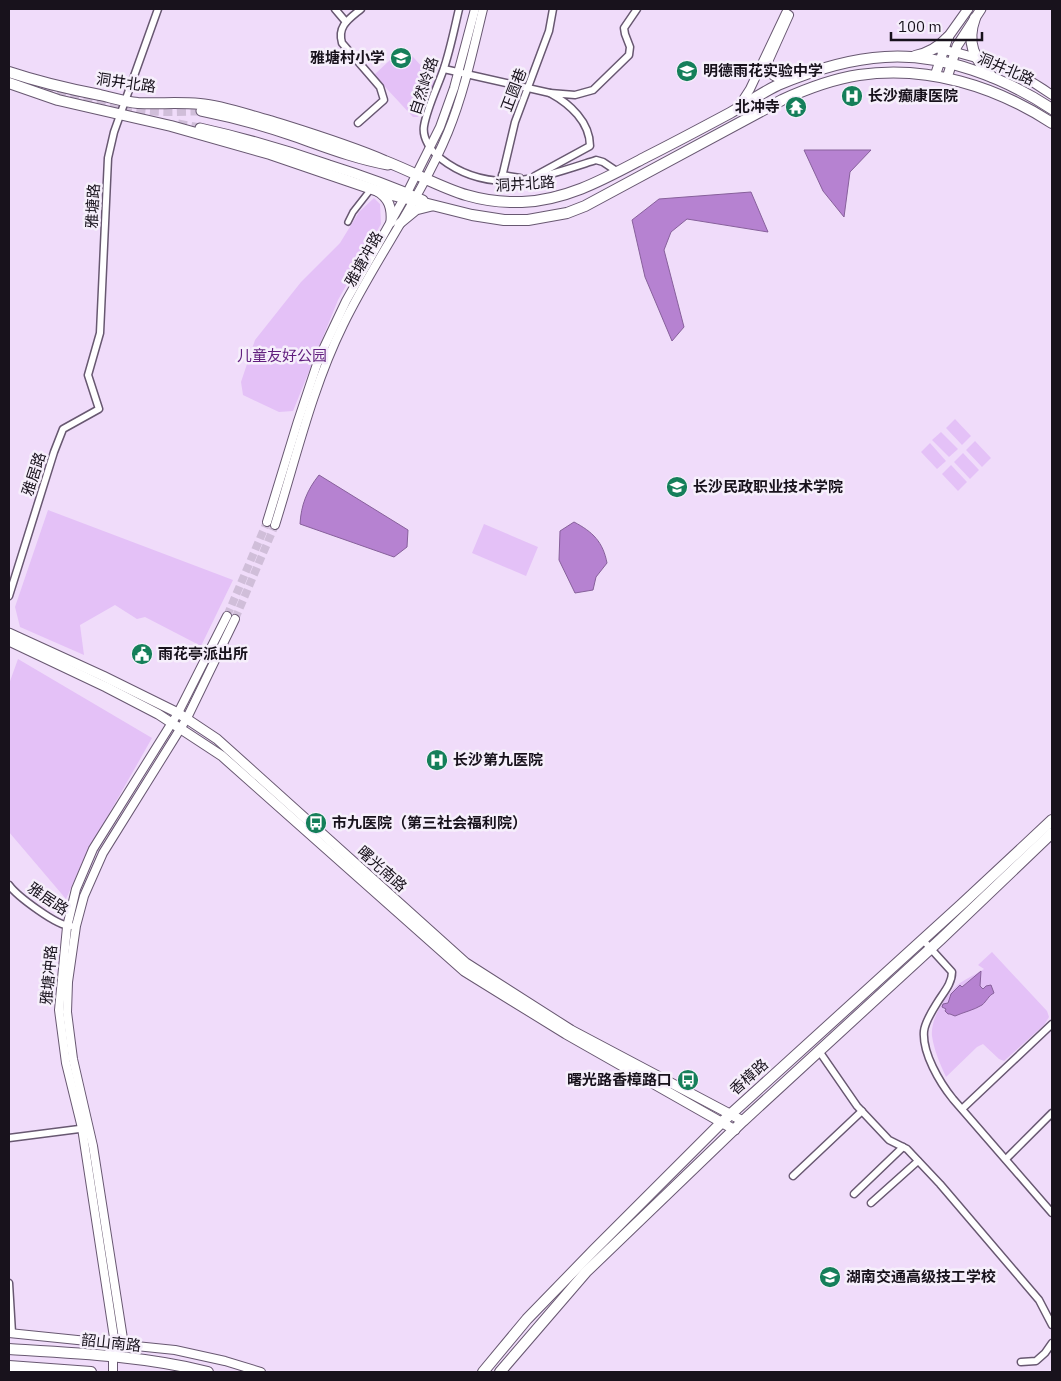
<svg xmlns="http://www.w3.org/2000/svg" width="1061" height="1381" viewBox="0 0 1061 1381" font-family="'IBM Plex Sans','Noto Sans SC',sans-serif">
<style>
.green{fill:#e4c1f7}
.water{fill:#b682d1;stroke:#87609b}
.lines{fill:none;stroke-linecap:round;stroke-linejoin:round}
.tertiary-tunnel{stroke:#d0bed9;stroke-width:8;stroke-dasharray:8 4;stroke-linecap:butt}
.secondary-tunnel{stroke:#d0bed9;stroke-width:9;stroke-dasharray:9 4.5;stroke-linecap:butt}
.pedestrian-casing{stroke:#685871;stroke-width:8}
.minor-casing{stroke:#685871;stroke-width:9}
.tertiary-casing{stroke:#685871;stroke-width:10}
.secondary-casing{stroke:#685871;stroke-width:11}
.primary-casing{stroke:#685871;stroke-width:12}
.pedestrian{stroke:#fff;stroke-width:5}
.minor{stroke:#fff;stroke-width:6}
.tertiary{stroke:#fff;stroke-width:8}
.secondary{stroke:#fff;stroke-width:9}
.primary{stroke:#fff;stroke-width:10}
.labels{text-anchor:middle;stroke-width:5;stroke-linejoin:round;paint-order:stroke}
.poi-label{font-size:15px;font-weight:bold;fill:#18121c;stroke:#f6effb;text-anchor:start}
.street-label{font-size:15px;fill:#18121c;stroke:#f6effb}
.park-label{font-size:15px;fill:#611f7e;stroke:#f6effb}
</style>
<rect width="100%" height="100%" fill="#f0dcfa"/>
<g class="green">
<path d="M404,47L424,69L427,68L435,84L418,117H413L374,75Z"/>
<path d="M374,198L380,204L381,224L338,300L293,411L279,412L243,395L241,382L255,340L301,282L340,243L359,212Z"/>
<path d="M955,419L971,436L962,445L946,428Z"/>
<path d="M941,432L958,449L949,457L932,440Z"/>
<path d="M975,441L991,458L982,467L966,450Z"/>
<path d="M930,443L946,461L937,469L921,452Z"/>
<path d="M963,453L979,470L970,479L954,462Z"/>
<path d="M951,465L967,482L958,491L942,474Z"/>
<path d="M48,510L233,580L201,646L145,617L137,619L115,605L80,625L84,655L20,627L15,607Z"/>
<path d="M484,524L538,547L526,576L472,553Z"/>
<path d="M18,659L152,738L84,858L66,899L9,832V684Z"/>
<path d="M992,952L1047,1011L1049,1017L1044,1025L1004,1061L999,1059L983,1044L977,1047L946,1077C940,1064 934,1050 932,1036C930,1018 947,993 960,983C967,978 977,974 984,969L978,965Z"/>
</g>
<g class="water">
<path d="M804,150H871L850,172L844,217L823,191Z"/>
<path d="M751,192L768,232L687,219L671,232L664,250L684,327L672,341L645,277L632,220L659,199Z"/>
<path d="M319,475L408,530L407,547L394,557L300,524C301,505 307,490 319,475Z"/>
<path d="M574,522C593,532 603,542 607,563L596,577L593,590L575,593L559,560L560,531Z"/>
<path d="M981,971L980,986L983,989L986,986L991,985L994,993C988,996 987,1001 982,1005C974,1010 964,1012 955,1016L950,1014H948L945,1011L946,1009L942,1007L943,1004L948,1003L951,994L960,985L962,987Z"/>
</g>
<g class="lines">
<g class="tertiary-tunnel">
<path d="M227,616L267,522"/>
<path d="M235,619L275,525"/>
</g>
<g class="secondary-tunnel">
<path d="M32,83C66,98 117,108 154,111C170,112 186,111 201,111"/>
<path d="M178,124L200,128"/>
</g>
<g class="pedestrian-casing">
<path id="pedestrian" d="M348,222L353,212L371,189"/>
</g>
<g class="minor-casing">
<g id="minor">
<path d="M335,9L346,22"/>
<path d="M459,9C454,30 450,51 443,71C437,88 427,108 424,126C422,138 431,151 440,158C491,198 543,177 596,160L603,162L618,172"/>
<path d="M444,69L550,93"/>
<path d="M358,123L384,100L380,87L342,43C337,26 349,19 361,9"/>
<path d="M502,175L520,178"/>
<path d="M535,176L590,146C590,122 570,104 550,93L575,95L593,90L629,55L630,47L625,34L624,28L637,9"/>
<path d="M502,177L515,122L549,31L553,9"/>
<path d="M9,596L54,452L63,429L99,409L88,375L100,333L108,158L114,132L158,9"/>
<path d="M9,885C17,896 58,927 71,926"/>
<path d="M922,939L952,972C952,984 943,993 937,1003C932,1011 925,1022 924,1031C922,1053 940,1083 953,1099L1052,1213"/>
<path d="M819,1051L857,1106L889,1140L907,1149L940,1184L1039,1300L1052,1325"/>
<path d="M962,1109L1052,1024"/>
<path d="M9,1138L87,1128"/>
<path d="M1006,1159L1052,1113"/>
<path d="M793,1176L862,1111"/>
<path d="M854,1194L903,1147"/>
<path d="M871,1203L918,1161"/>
<path d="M9,1283L12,1333"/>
<path d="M1021,1362L1036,1361L1045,1353L1052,1343"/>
</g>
</g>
<g class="tertiary-casing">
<g id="tertiary">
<path d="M939,49C980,56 1019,71 1052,95"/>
<path d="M739,106L750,89L786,13L789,15L767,64C768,76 777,79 788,80"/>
<path d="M267,522L298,421L319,358L346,301L407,193L440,127L454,88L475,9"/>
<path d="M275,525C296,458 312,388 343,325C375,259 420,200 448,132C464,93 473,50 483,9"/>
<path d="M9,1333L175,1350L225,1361L261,1372"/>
<path d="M124,1345L93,1146L73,1059L67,1012L68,982L76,926L84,896L103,853L187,718L235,619"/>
<path d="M113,1372V1357L115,1344L82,1128L66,1063L59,1010L67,927L76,889L93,849L178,713L227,616"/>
</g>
</g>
<g class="secondary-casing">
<g id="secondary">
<path d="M935,76L948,37L968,9"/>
<path d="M947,78L957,46L981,9"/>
<path d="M201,111C231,117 261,125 290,135C322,146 354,159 388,165"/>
<path d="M200,128C245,138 286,150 329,165C361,175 392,186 423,200"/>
<path d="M377,191C389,198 392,208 391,222"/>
<path d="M399,224L416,210L432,206"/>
<path d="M9,633L103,676L178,713L217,739L466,963L571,1030L743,1121"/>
<path d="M9,641L106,687L158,714L222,756L464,971L566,1034L735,1130"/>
</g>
</g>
<g class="primary-casing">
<g id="primary">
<path d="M975,18C966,43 974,59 992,77"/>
<path d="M915,56C929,53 939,47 948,37"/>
<path d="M9,72C39,82 69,89 100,95C113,98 126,102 138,103C159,104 179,102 200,104C223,106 247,115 270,121C308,133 348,145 385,161C436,181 464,204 522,202C568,200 606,178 646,157C674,143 702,128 730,113C746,104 761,93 778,85C811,71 848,59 885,57C942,53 1005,78 1052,109"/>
<path d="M9,83L58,100L171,126L270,154L384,193L472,215L504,220H528L567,213L585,206L782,100C806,89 833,79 859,75C927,65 995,86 1052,123"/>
<path d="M9,1349C75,1353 144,1356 208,1372"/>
<path d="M9,1366L91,1372"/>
<path d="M483,1372L527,1319L594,1250L721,1123L962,904L1052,820"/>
<path d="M500,1372L586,1272L743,1121L941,939L1052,833"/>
</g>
</g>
<use href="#pedestrian" class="pedestrian"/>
<use href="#minor" class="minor"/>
<use href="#tertiary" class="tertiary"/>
<use href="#secondary" class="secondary"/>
<use href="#primary" class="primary"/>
</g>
<defs>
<g id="school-disc" transform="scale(1.125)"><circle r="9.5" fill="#157f5a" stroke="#f6effb"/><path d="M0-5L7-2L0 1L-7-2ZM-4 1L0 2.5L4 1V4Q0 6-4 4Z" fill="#fff"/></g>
<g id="hospital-disc" transform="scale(1.125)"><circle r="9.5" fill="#157f5a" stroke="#f6effb"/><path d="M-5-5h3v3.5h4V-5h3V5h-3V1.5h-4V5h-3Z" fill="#fff"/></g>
<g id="temple-disc" transform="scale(1.125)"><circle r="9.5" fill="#157f5a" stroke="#f6effb"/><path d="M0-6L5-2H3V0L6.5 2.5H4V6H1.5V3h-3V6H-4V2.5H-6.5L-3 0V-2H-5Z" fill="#fff"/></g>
<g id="university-disc" transform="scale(1.125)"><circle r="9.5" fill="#157f5a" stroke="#f6effb"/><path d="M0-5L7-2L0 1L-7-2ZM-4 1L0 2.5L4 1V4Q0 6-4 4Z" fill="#fff"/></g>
<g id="civic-disc" transform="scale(1.125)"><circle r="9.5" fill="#157f5a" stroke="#f6effb"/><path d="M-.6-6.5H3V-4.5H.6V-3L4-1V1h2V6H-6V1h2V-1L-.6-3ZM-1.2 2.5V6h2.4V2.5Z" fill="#fff"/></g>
<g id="bus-disc" transform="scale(1.125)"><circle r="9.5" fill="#157f5a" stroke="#f6effb"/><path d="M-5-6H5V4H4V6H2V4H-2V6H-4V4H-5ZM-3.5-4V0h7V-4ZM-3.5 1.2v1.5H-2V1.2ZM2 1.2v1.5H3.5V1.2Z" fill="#fff"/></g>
</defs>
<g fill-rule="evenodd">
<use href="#school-disc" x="401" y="58"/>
<use href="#school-disc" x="687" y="71"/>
<use href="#hospital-disc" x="852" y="96"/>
<use href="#temple-disc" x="796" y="107"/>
<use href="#university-disc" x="677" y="487"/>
<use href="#civic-disc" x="142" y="654"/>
<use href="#hospital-disc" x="437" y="760"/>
<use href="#bus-disc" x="316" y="823"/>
<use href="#bus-disc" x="688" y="1080"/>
<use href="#school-disc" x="830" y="1277"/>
</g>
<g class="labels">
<g class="poi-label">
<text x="385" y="63" text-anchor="end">雅塘村小学</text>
<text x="703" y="76">明德雨花实验中学</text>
<text x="868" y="101">长沙癫康医院</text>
<text x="780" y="112" text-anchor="end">北冲寺</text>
<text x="693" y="492">长沙民政职业技术学院</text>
<text x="158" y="659">雨花亭派出所</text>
<text x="453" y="765">长沙第九医院</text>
<text x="332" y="828">市九医院（第三社会福利院）</text>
<text x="672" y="1085" text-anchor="end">曙光路香樟路口</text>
<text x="846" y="1282">湖南交通高级技工学校</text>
</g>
<g class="street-label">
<text transform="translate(1006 69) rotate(23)" y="5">洞井北路</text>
<text transform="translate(126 83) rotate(8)" y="5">洞井北路</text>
<text transform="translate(424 86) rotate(-72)" y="5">自然岭路</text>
<text transform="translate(514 90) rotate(-69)" y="5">正圆巷</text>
<text transform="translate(525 184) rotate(-4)" y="5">洞井北路</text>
<text transform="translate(93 206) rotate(-87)" y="5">雅塘路</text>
<text transform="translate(364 259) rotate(-61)" y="5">雅塘冲路</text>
<text transform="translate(34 474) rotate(-72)" y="5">雅居路</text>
<text transform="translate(382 869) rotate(42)" y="5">曙光南路</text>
<text transform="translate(48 899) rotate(34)" y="5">雅居路</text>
<text transform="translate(49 975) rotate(-85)" y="5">雅塘冲路</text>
<text transform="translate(749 1077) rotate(-42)" y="5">香樟路</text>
<text transform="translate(111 1343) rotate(6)" y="5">韶山南路</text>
</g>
<g class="park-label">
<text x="282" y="361">儿童友好公园</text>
</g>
</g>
<rect width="1061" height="1381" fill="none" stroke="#18121c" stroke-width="20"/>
<path d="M891 32v8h91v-8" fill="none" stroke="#18121c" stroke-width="2.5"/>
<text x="898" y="32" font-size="15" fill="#18121c" stroke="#f6effb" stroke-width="4" paint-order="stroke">100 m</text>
</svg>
